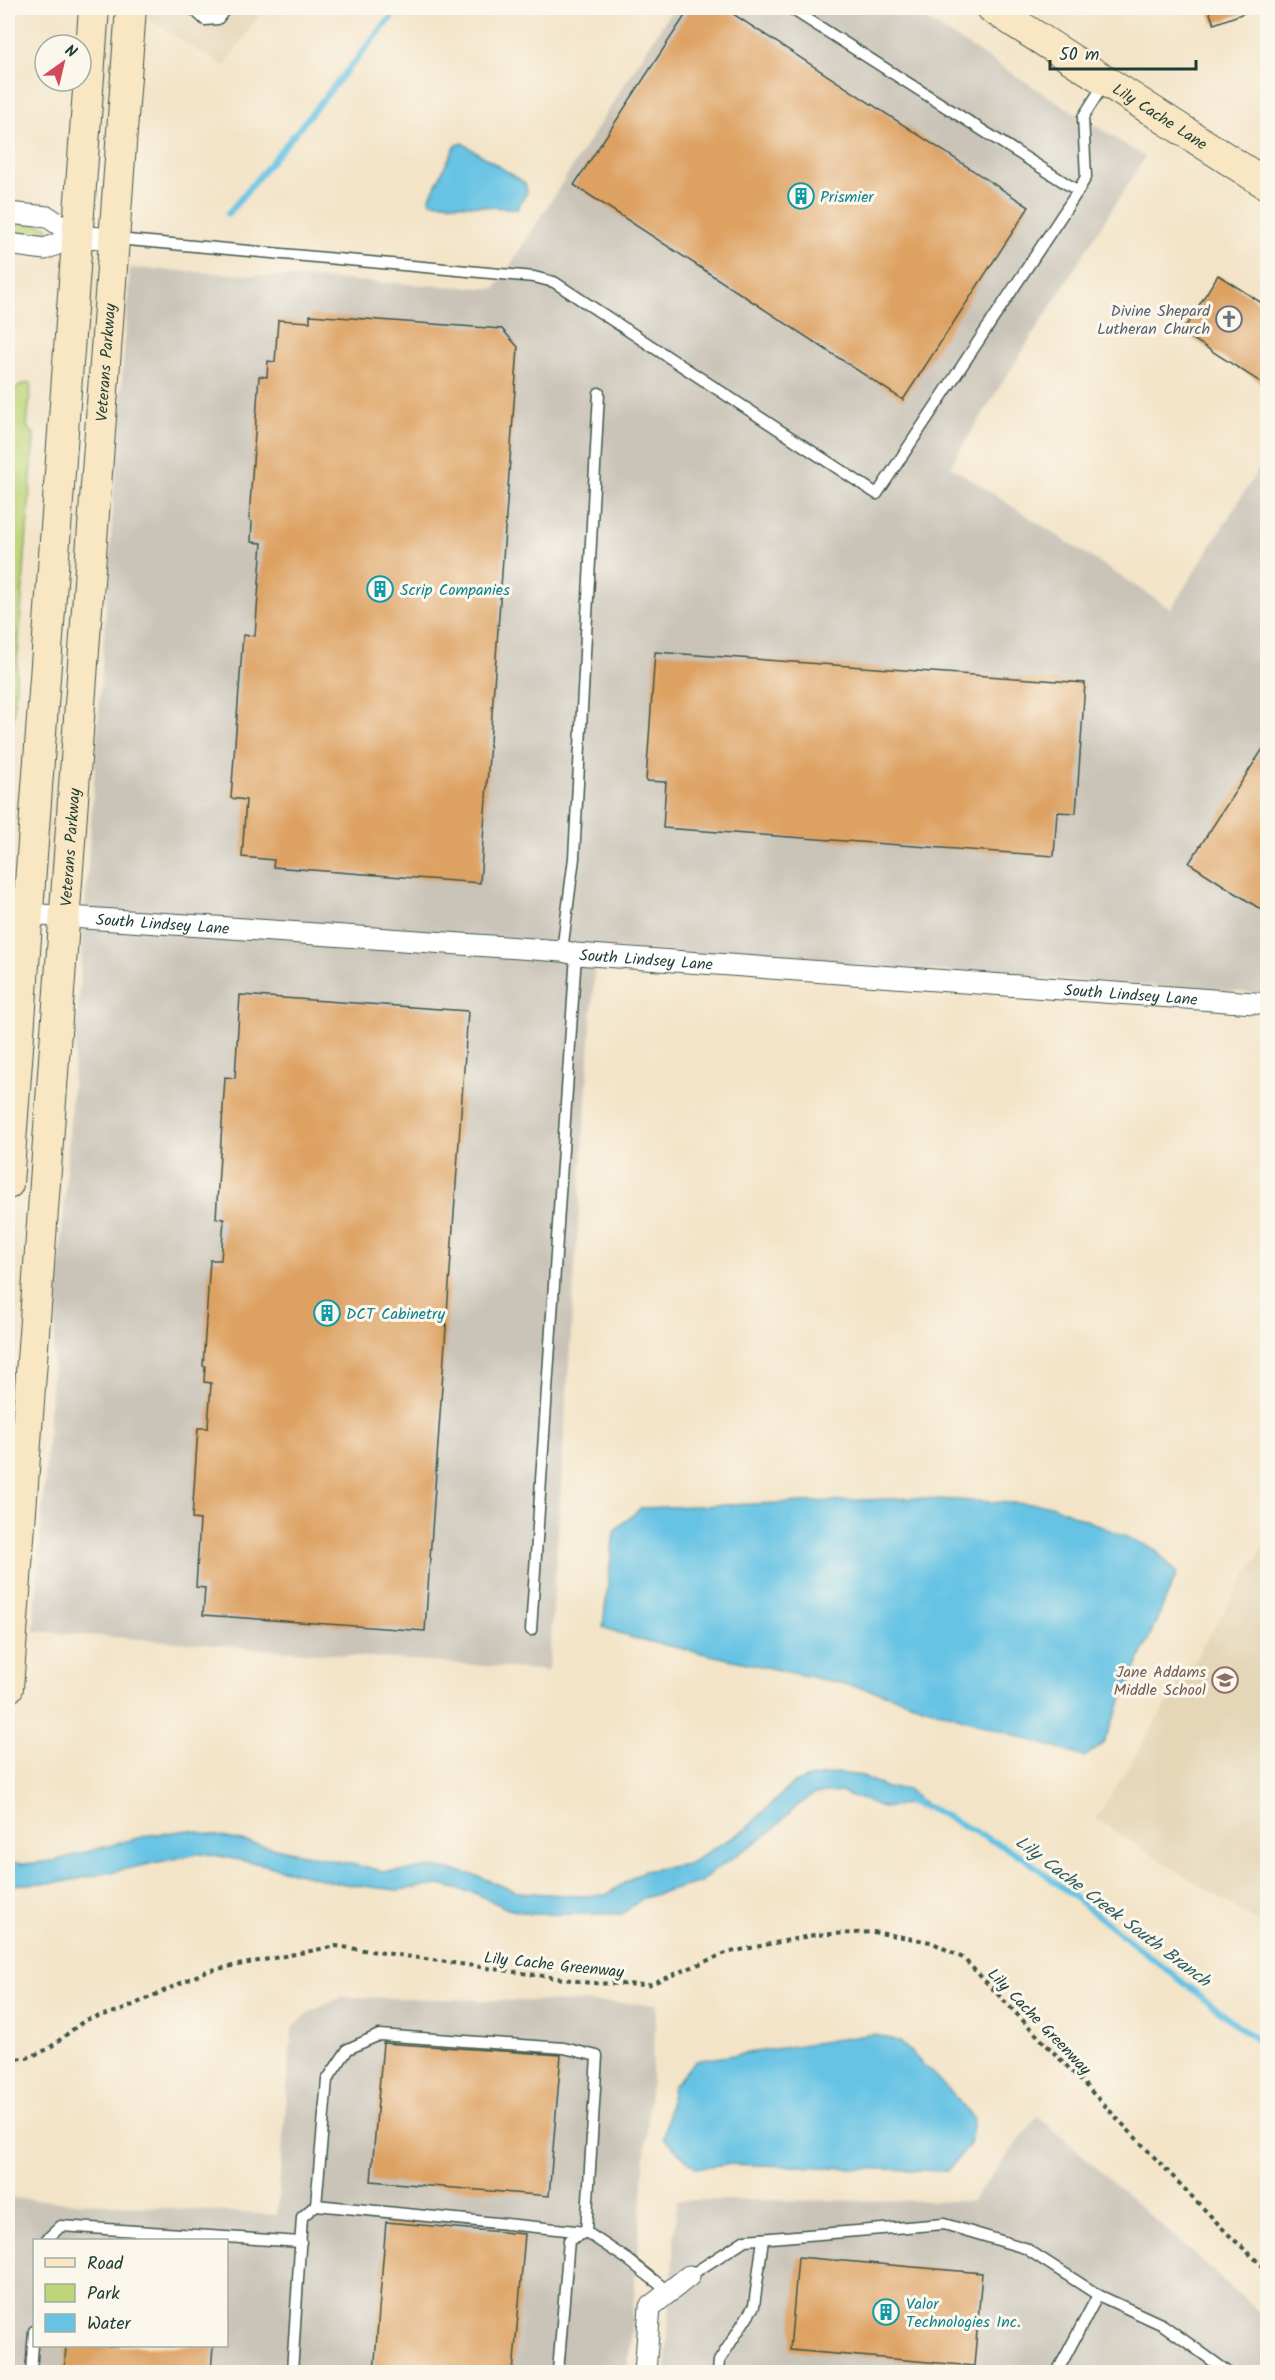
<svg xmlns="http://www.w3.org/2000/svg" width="1275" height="2380" viewBox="0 0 1275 2380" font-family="Kalam,sans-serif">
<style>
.built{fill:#e4d6b7}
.industrial{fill:#c9c3b8;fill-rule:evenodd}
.green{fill:#bed67a;stroke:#6e8a57;stroke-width:1.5}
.water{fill:#66c3e4;stroke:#42808c;stroke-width:1.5}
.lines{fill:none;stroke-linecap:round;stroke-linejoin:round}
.stream{stroke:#66c3e4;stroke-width:6}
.building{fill:#dda162}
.lane-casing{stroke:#3f564a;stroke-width:13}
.street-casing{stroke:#3f564a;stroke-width:23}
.secondary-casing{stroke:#3f564a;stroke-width:32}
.path{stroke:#3f564a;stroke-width:4;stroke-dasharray:4.5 4.5;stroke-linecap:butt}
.lane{stroke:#fff;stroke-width:10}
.street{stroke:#fff;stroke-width:21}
.secondary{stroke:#f9e7c3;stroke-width:30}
.labels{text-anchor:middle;stroke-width:6;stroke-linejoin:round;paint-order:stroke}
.street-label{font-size:16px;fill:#1f3d34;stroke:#fbf7ec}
.culture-label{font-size:16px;fill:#0d838f;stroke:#fbf7ec;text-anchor:start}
.worship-label{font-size:16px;fill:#5b616d;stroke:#fbf7ec;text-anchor:end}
.education-label{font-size:16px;fill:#785e54;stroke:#fbf7ec;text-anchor:end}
.water-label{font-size:18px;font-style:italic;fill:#315e60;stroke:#fbf7ec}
</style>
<rect width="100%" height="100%" fill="#fbf7ec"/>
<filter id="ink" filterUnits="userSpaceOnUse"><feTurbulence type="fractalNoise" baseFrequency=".0167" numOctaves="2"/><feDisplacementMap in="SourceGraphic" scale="12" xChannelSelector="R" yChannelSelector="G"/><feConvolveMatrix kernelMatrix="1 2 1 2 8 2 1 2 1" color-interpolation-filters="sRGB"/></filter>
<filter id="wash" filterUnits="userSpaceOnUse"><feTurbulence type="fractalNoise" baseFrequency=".008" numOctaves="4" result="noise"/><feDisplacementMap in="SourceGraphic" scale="24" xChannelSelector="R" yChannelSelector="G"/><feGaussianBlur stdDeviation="1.35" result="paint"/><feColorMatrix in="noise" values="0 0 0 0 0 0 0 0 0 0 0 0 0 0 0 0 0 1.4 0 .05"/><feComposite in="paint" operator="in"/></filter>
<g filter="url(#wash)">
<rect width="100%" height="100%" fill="#f3e4c8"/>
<g class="built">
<path d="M147,8H264L224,67L146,18Z"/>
<path d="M1267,1542V1928L1096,1819Z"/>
</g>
<g class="industrial">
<path d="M673,8H908L1145,157L950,466L1171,609L1267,456V994L596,947L549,1671L34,1631L130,268L495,289Z"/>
<path d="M342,1997L657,2004L628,2372H8V2198L277,2215L292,2028L310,2012ZM34,2240H226V2346H34Z"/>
<path d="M1038,2116L1267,2319V2372H665L677,2200L972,2201Z"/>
</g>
<g class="green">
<path d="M8,222L48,226V232L35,234L8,231Z"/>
<path d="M31,383L27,427L34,434L8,787V399L20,385Z"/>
</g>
<g class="water">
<path d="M462,143L525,183L527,192L517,209L430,202L429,199L455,146Z"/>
<path d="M918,1498L1051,1505L1154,1549L1177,1573L1103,1744L1084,1757L879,1692L633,1638L603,1627L614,1531L641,1508Z"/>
<path d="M838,1773L863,1776L886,1788L907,1789L930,1808L912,1803L885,1808L841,1792L814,1794L792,1810L772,1831L715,1870L701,1882L643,1898L622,1914H532L508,1909L475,1893L440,1885L397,1890L337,1883L261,1864L202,1853L63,1882L8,1885V1862L23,1864L53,1861L149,1835L189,1830L384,1871H406L433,1867L475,1875L517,1892L578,1896L606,1895L643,1871L688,1864L745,1830L792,1784L808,1778Z"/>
<path d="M874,2034L900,2042L949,2090L974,2119L970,2144L947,2171L726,2164L696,2168L664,2139L673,2086L695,2061Z"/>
</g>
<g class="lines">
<g class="stream">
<path d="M228,214L399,8"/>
<path d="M8,423L10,418"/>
<path d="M904,1801L930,1808L1023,1857L1268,2049"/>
</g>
</g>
<g id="blocks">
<g class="building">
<path d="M690,8H724L1029,207L903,400L574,185Z"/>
<path d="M1208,8H1255V9L1214,24Z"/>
<path d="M1218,275L1268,307V387L1182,332Z"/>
<path d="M310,315L502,329L518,347L480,883L273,867L274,860L242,857L246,800L231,798L243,635L255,636L262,543L251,542L252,522L249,519L259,376L267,377L268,361L275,362L278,320L310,322Z"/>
<path d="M655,652L1085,683L1076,813L1057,812L1054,856L663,828L666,782L646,781Z"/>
<path d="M1268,741V914L1189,863Z"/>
<path d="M240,995L468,1011L425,1631L203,1615L205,1588L196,1587L200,1520L192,1519L198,1428H208L211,1383L204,1382L205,1366H203L210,1260H221L224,1219L216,1218L225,1077L235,1078Z"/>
<path d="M383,2043L561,2055L549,2196L371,2181Z"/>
<path d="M386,2222L525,2234L513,2373H374Z"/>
<path d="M798,2257L982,2273L974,2366L790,2350Z"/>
<path d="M66,2346H213L211,2373H64Z"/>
</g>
</g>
</g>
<g filter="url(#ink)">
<use href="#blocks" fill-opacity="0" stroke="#3f564a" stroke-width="1.5"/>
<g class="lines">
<g class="lane-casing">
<g id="lane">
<path d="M192,8L205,20L218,19L226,8"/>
<path d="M1078,191L1086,177L1083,117L1104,84"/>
<path d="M117,239L534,277L554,282L877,494L1078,191L790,8"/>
<path d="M562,951L574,858L599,393"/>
<path d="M531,1630L576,954"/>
<path d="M46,2240L61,2226L301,2242"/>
<path d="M689,2276L745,2240L944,2224L1025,2248L1098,2295L1163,2325L1228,2372"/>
<path d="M31,2372L34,2331"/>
<path d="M292,2372L302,2217L316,2205L327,2080L348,2049L379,2035L564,2048L597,2056L586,2232L316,2205"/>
<path d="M558,2372L569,2240L586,2232L627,2259L669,2292"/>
<path d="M718,2372L719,2361L754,2306L763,2239"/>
<path d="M1057,2372L1098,2295"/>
</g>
</g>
<g class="street-casing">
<g id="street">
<path d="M8,213L48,217L76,236L113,239"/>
<path d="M8,244L45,249L76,236"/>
<path id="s1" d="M27,914L562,951L576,954L1268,1004"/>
<path d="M645,2372L650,2307L689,2276"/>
</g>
</g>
<g class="secondary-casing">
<g id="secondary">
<path id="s2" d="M992,8L1268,185"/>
<path d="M8,1184L94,8"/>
<path id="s3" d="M8,1688L131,8"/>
</g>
</g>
<path class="path" d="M8,2059L27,2058L48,2049L85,2020L122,2010L207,1971L336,1946L591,1983L648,1985L726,1953L814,1935L873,1932L931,1942L963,1958L1229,2235L1268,2271"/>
<use href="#lane" class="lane"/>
<use href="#street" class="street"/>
<use href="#secondary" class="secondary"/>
</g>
</g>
<defs>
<g id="building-ring" transform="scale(1.35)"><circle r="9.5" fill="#fbf7ec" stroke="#0f9aa8" stroke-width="1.5"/><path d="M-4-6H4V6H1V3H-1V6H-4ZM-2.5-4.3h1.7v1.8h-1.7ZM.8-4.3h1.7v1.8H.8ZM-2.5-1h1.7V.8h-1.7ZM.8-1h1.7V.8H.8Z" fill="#0f9aa8"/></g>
<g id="church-ring" transform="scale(1.35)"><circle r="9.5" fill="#fbf7ec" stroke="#6b7280" stroke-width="1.5"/><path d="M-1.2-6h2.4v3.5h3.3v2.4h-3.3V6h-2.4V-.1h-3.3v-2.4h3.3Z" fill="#6b7280"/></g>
<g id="school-ring" transform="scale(1.35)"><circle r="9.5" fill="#fbf7ec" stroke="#8d6e63" stroke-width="1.5"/><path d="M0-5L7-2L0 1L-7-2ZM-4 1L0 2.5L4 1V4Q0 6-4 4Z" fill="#8d6e63"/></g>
</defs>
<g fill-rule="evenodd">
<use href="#building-ring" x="801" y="196"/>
<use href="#church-ring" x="1229" y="319"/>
<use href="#building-ring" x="380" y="589"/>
<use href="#building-ring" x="327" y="1313"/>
<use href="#school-ring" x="1225" y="1680"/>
<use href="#building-ring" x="886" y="2312"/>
</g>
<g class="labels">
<g class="street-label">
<text dy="6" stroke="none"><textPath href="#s2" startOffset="200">Lily Cache Lane</textPath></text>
<text dy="6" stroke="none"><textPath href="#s3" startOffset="1329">Veterans Parkway</textPath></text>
<text dy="6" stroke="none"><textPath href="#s3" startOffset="843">Veterans Parkway</textPath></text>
<text dy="6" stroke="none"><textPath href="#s1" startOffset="136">South Lindsey Lane</textPath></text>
<text dy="6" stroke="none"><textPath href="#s1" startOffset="621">South Lindsey Lane</textPath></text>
<text dy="6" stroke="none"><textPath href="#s1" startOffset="1107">South Lindsey Lane</textPath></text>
<text transform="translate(554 1964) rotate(6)" y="6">Lily Cache Greenway</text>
<text transform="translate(1040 2021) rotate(46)" y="6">Lily Cache Greenway</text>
</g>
<g class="culture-label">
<text x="820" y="202">Prismier</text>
<text x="400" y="595">Scrip Companies</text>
<text x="346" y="1319">DCT Cabinetry</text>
<text x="906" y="2309">Valor<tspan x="906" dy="18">Technologies Inc.</tspan></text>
</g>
<g class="worship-label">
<text x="1210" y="316">Divine Shepard<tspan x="1210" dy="18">Lutheran Church</tspan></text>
</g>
<g class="education-label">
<text x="1206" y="1677">Jane Addams<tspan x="1206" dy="18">Middle School</tspan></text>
</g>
<g class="water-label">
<text transform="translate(1113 1911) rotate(37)" y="6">Lily Cache Creek South Branch</text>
</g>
</g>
<rect width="1275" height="2380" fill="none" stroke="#fbf7ec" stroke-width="30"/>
<rect x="33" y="2239" width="195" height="108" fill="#fbf7ec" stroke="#a3ada2" stroke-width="1.5"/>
<rect x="45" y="2258" width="30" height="9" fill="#f9e7c3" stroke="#a3ada2" stroke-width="1.5"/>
<text x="87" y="2269" font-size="18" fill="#1f3d34">Road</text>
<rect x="45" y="2284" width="30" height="18" fill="#bed67a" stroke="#a3ada2" stroke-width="1.5"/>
<text x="87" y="2299" font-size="18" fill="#1f3d34">Park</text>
<rect x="45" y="2314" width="30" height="18" fill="#66c3e4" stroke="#a3ada2" stroke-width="1.5"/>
<text x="87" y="2329" font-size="18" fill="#1f3d34">Water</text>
<g transform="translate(63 63) rotate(34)"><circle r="28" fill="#fbf7ec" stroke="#a3ada2" stroke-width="1.5"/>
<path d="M0-4.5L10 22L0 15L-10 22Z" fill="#d1495b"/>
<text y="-9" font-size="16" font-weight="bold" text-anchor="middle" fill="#1f3d34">N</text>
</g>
<path d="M1050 60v9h146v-9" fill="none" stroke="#1f3d34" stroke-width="3"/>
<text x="1059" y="60" font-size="18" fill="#1f3d34" stroke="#fbf7ec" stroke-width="4.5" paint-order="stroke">50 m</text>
</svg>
